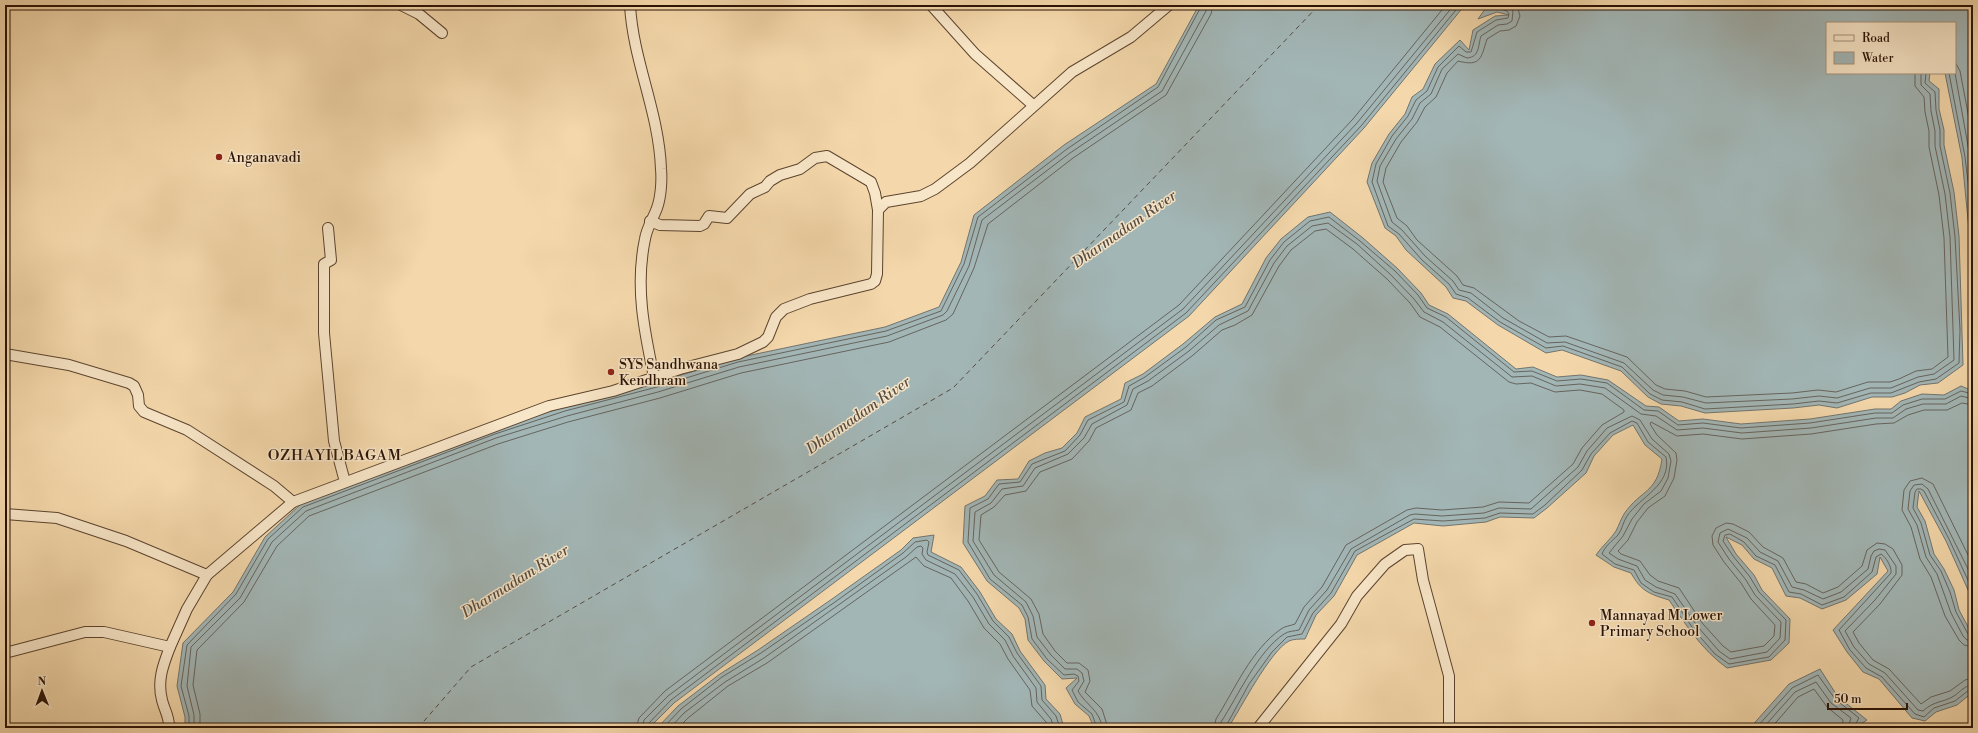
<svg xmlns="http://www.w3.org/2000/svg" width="1978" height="733" viewBox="0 0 1978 733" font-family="'Libre Bodoni',serif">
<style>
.water{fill:#a2b6b6;stroke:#72746f}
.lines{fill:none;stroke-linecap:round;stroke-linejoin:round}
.shore{stroke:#66645e;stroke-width:1}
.ferry{stroke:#544b43;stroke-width:1;stroke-dasharray:5 4;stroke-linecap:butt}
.minor-casing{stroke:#5c442e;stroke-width:12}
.minor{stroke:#f8e6c8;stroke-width:10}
.poi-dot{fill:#8f2418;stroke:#f8e6c8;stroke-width:1.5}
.labels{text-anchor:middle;stroke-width:3;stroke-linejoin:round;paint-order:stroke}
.poi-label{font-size:14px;fill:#2a1205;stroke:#f8e6c8;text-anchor:start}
.water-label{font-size:15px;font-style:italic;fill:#544b43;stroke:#f8e6c8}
.neighbourhood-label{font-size:15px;letter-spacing:1px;fill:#2a1205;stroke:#f8e6c8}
</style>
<rect width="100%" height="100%" fill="#f4d8ab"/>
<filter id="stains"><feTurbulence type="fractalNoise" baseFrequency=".005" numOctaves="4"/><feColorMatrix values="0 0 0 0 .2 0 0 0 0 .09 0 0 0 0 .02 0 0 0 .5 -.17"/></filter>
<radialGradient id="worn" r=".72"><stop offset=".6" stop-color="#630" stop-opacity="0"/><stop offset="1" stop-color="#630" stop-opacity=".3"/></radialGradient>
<g class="water">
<path d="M1199,5H1465L1364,128L1189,316L674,703L649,728H185V717L177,686L183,643L233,592L265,537L301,504L494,430L564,407L655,383L737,358L885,327L939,307L961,262L974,215L1064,145L1156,84Z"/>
<path d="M1488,5H1973V271L1962,158L1945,73H1955V23H1827V73H1930L1929,81L1939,89V109L1944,130V145L1954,192L1959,236L1963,365L1938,383L1920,385L1905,393L1892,397H1872L1837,408L1819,405L1793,408L1705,413L1681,406L1661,404L1648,397L1621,371L1562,350L1546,353L1498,325L1466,301L1453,298L1446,287L1406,250L1396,236L1385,228L1367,182L1372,163L1389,134L1405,114L1412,97L1423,89L1435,64L1460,40L1469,50L1473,30L1495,16L1509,15L1497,12L1478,19Z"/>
<path d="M1330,212L1363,238L1397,268L1421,293L1429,305L1448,314L1516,369L1533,367L1557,377L1581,375L1608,380L1646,406L1659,407L1679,421L1703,419L1741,424L1810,419L1875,409H1891L1901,401L1922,394L1944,395L1961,386L1973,391V601L1946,541L1919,491L1917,507L1925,521L1934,554L1944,569L1954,590L1959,610L1973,636V692L1957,705L1936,712L1925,721L1912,718L1879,679L1863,672L1847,652L1833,630L1888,571L1880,557L1877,574L1846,600L1822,609L1800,598L1786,596L1772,568L1754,559L1742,545L1726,537L1736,554L1754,575L1762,590L1790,619L1789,643L1771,660L1727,668C1702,650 1686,625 1669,600C1649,594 1641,591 1631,573L1614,567L1596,555C1602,546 1611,539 1616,531C1619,525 1621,519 1624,514C1641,489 1657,494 1662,459L1645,445L1633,425L1613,435L1594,456L1586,473L1547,508L1534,518L1500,517L1486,522L1443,526L1414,523L1357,555L1334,596L1316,615L1305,639C1300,639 1293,639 1289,641C1270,651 1241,708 1228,728H1094L1089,716L1075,704L1066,688L1077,678L1062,679L1044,661L1028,640L1025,619L1019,608L987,581L963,543L965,506L985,496L997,480L1018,479L1029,461L1045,453L1062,448L1077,433L1085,417L1121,399L1125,383L1143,374L1183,344L1215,317L1242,304L1266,258L1281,239L1308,217Z"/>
<path d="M934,535L931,552L961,567L980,592L996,619L1012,634L1020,651L1045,685L1046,699L1060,714L1064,728H657L678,706L720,674L758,650L832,599L901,550L913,538Z"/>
<path d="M1820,669L1838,697L1867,720L1855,728H1750L1789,684Z"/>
</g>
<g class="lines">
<g class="shore">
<path d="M1491,5L1492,9L1497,8L1507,11L1509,14L1508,18L1496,20L1477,32L1471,52H1466L1459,46L1438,67L1427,91L1416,100L1408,116L1392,136L1376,164L1372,182L1388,226L1399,234L1422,260L1449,284L1456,294L1468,298L1500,322L1546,348L1563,346L1622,367L1650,394L1662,400L1682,402L1705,409L1793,404L1819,401L1837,403L1871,393H1891L1919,382L1936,379L1959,363L1960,330L1955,237L1950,193L1940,146V130L1936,110L1935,92L1925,83L1926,73"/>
<path d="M1507,5L1513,11L1512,21L1507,24L1498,25L1481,36C1478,45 1480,57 1467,58L1458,54L1442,69L1431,94L1420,103L1412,119L1396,139L1380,166L1377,181L1392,222L1402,230L1425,256L1453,281L1459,290L1471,293L1503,318L1547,343L1565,342L1624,363L1653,390L1663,395L1683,397L1706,403L1792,399L1819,396L1837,398L1870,388H1891L1918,377L1934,374L1954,360L1950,237L1945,194L1935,146V131L1931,111L1930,94L1921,85V73"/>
<path d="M1517,5L1520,16L1516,26L1509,30L1500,31L1487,39C1481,58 1481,67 1458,61L1447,73L1436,97L1425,107L1417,122L1401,142L1386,168L1383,182L1397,218L1407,226L1417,240L1457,276L1463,285L1474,288L1519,321L1549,337L1566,336L1627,357L1656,385L1665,389L1685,391L1706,397L1792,393L1818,390L1836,392L1868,382H1890L1899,379L1916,371L1932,369L1948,357L1944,238L1939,195L1929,147V131L1925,112L1924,97L1915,86V73"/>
<path d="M1955,62L1960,71L1973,140"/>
<path d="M1949,73L1965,157L1973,224"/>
<path d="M1955,73L1970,157L1973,187"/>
<path d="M1973,405L1962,403L1947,410H1924L1908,415L1894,423L1876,424L1811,434L1742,439L1703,434L1677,436L1651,422L1650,424L1657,435L1676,453L1677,460L1674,478L1665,496L1648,508L1637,522L1628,540L1618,551L1621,554L1640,561L1650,575L1658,581L1679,588L1703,624L1723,646L1731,652L1764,646L1774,636L1775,625L1751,599L1741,583L1724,562L1713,545L1712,536L1716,528L1726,523L1733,524L1749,532L1763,547L1783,558L1796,582L1806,584L1823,593L1838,587L1862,566L1867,550L1877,543L1885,544L1893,549L1902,565V575L1880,604L1853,632L1859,643L1873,660L1889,669L1921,704L1931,697L1950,691L1965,680L1973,678"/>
<path d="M1973,565L1933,484L1922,478L1910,481L1904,490L1902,510L1911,527L1920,559L1931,577L1945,616L1959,640L1964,645L1973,647"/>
<path d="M1973,579L1928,489L1922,484L1914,485L1910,491L1908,509L1917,525L1926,557L1937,574L1951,613L1963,636L1967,640L1973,641"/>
<path d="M1973,591L1949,539L1924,491L1921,489H1917L1915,492L1913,508L1921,523L1930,555L1941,571L1950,592L1956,612L1968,634L1973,636"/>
<path d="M189,728V716L181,686L187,645L236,594L268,539L303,507L495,434L565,411L657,387L738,362L886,331L941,311L964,264L978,217L1067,149L1158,87L1202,5"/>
<path d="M194,728V715L187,686L191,647L240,598L272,542L306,511L496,438L567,416L658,392L739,367L887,336L943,315L947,311L969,266L982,220L1070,153L1162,91L1206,11L1207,5"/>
<path d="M200,728V714L193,685L197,650L244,602L277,546L309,516L498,444L568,422L660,398L741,373L889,342L946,320L953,314L974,268L988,224L1073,158L1166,95L1211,14L1213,5"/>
<path d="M636,728L639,718L665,691L1179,305L1353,119L1446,5"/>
<path d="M642,728L644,720L668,696L1183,309L1357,123L1454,5"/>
<path d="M647,728L648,724L671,700L1186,313L1361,126L1460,5"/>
<path d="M663,728L681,709L722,677L761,653L835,602L903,553L915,542L927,540L929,542L927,552L928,555L959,570L977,594L993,621L1009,637L1017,653L1041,686L1042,700L1056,716L1060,728"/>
<path d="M670,728L684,713L725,682L764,658L837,606L906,557L917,547L921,546L923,548L922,554L926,560L955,574L973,597L989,624L1005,640L1013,656L1036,688L1037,702L1051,719L1054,728"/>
<path d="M678,728L688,718L728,686L767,663L916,557L924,566L951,578L968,601L984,628L1000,644L1008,659L1030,690L1032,706L1046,722L1048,728"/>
<path d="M1097,728L1092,714L1078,702L1072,690L1079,681L1078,676L1074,674L1064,675L1047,659L1032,639L1028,617L1022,605L990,579L968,542L970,508L988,499L999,484L1020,482L1032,464L1065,451L1080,435L1088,420L1124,402L1129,386L1145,377L1186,347L1216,320L1245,307L1270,260L1284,242L1310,221L1329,217L1360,241L1395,271L1418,295L1427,308L1446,317L1514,372L1532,371L1557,381L1581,379L1607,383L1644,410L1658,411L1678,425L1703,423L1741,428L1810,423L1875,413H1892L1903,405L1922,399H1945L1961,391L1973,394"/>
<path d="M1102,728C1101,711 1085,704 1078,691L1084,681L1082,673L1077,669H1065L1051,655L1037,637L1033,616L1026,602L994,575L973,541L975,512L991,503L1002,489L1023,486L1035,468L1068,454L1084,438L1092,424L1127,405L1133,389L1148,381L1189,351L1219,325L1248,311L1274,263L1287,246L1312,226L1328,223L1357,244L1391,275L1414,299L1424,312L1443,322L1512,377L1532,376L1556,386L1580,384L1605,388L1641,414L1656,416L1677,430L1703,428L1742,433L1811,428L1876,418H1893L1906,409L1923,404H1946L1961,396L1973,399"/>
<path d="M1108,728L1102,709L1085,692L1090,681L1088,670L1079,663H1067L1055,651L1043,634L1039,614L1031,599L999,572L979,540L981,515L994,507L1005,495L1026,491L1040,472L1072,459L1089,441L1096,428L1131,410L1138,393L1152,386L1192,356L1222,330L1235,325L1252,315L1279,266L1291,250L1315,231L1326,229L1353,249L1387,279L1410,303L1420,317L1440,327L1509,382L1516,384L1531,383L1555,392L1580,390L1602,394L1624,410V412L1602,425L1582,448L1573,464L1529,503L1499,502L1483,507L1442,510L1416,508L1407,510L1346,545L1322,587L1304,607L1295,624C1290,626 1285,626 1281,629C1251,650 1235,689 1216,719L1214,728"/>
<path d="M1220,728L1221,722C1238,696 1258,651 1284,634C1288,631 1295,631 1299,630L1309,610L1327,590L1351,549L1410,515L1415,514L1442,516L1484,513L1499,508L1531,509L1578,467L1587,451L1607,428L1632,416L1640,420L1652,439L1669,454L1671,461L1668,478L1661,491L1644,504L1632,519L1623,536L1609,553L1618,559L1637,566L1645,580L1656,587L1675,594L1698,627L1719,651L1730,659L1767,652L1780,638L1781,622L1755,595L1746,580L1729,559L1718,542L1720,533L1728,529L1747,538L1760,552L1778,561L1792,587L1804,590L1823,599L1841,592L1868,569L1871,556L1874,551L1879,549L1885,550L1896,566V574L1875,600L1845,631L1854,647L1869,664L1885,673L1918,710L1923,711C1935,700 1943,703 1954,696C1960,692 1965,685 1973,685"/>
<path d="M1225,728L1249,684L1272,652L1287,637L1302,634L1313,613L1331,593L1355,551L1414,519L1443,521L1485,518L1500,513L1533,514L1545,505L1582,470L1591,454L1610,433L1632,421L1637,423L1648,442L1666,457C1672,485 1640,497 1627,516C1623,522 1622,530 1618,535C1612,541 1605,546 1602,554L1615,564L1634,570L1641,583L1654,592L1672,597L1694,630L1715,654L1729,664L1769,657L1785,640L1786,620L1759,592L1750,577L1733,556L1723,541L1725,535L1730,534L1744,542L1756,556L1775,565L1789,592L1801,594L1822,605L1844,597L1872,572L1876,557L1881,554C1886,557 1892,567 1891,573L1839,630L1850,650L1866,668L1882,677L1915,714L1924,717L1934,708L1955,701L1969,690H1973"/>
<path d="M1756,728L1792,688L1818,675L1835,699L1859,718L1853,728"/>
<path d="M1763,728L1795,692L1816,682L1831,703L1851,718L1848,728"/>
<path d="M1771,728L1798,697L1814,689L1827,707L1843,720L1842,728"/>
</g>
<path class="ferry" d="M418,728L471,667L953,388L1319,5"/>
<g class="minor-casing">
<g id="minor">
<path d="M401,5L419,14L442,33"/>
<path d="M630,5C633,61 659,112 661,169C662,180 661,197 657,208C653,219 647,227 645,239C635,286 644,330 654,377"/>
<path d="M931,5L975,54L1033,105"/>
<path d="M650,221L660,225L700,226L704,224L709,216L727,218L750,194L765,187L770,181L780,175L800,169L815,158L827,156L871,182L875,193L878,210"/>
<path d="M328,228L331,260L324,264V333L334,441L345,482"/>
<path d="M5,354L69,365L129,383L134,386L138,395L139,406L144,412L187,430L274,486L293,502"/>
<path d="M5,514L57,518L126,541L207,575"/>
<path d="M5,653L85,632H104L170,647L187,609L207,575L293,502L549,406L613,391L680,369L738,354L763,342L768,337L776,317L784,309L810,299L871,284L875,281L877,274L878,210L886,202L921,196L935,189L970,163L1072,72L1131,37L1169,5"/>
<path d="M169,728C170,718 164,709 162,700C157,681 163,665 170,647"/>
<path d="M1258,728L1341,624L1357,596L1385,564L1405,550L1418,549L1423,580L1449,676V728"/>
</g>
</g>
<use href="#minor" class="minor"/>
</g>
<g class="poi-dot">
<circle cx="219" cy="157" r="4"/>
<circle cx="611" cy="372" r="4"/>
<circle cx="1592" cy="623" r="4"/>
</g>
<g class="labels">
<g class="poi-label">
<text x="227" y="162">Anganavadi</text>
<text x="619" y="369">SYS Sandhwana<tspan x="619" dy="16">Kendhram</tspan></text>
<text x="1600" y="620">Mannayad M Lower<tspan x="1600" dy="16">Primary School</tspan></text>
</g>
<g class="water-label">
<text transform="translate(1124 229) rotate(-35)" y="5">Dharmadam River</text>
<text transform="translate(858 415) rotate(-35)" y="5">Dharmadam River</text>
<text transform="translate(515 581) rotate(-32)" y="5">Dharmadam River</text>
</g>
<g class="neighbourhood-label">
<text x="335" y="460">OZHAYILBAGAM</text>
</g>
</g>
<rect width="1978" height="733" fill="none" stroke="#f4d8ab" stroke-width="20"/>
<rect x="6" y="6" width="1966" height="721" fill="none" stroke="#2a1205" stroke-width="2"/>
<rect x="10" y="10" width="1958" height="713" fill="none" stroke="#2a1205"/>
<rect x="1826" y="22" width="130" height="52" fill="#f8e6c8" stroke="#a6917a"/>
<rect x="1834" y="35" width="20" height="6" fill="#f8e6c8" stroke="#a6917a"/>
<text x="1862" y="42" font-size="12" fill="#2a1205">Road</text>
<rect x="1834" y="52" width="20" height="12" fill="#a2b6b6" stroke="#a6917a"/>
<text x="1862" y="62" font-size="12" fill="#2a1205">Water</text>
<g transform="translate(42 691) rotate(359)" stroke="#f8e6c8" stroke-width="3" paint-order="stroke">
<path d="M0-3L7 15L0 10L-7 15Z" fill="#2a1205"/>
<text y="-6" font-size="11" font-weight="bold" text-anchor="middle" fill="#2a1205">N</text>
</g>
<path d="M1828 703v6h79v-6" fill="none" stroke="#2a1205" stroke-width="2"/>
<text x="1834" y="703" font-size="12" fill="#2a1205" stroke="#f8e6c8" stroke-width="3" paint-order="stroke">50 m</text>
<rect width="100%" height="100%" filter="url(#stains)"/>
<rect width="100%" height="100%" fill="url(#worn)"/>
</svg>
